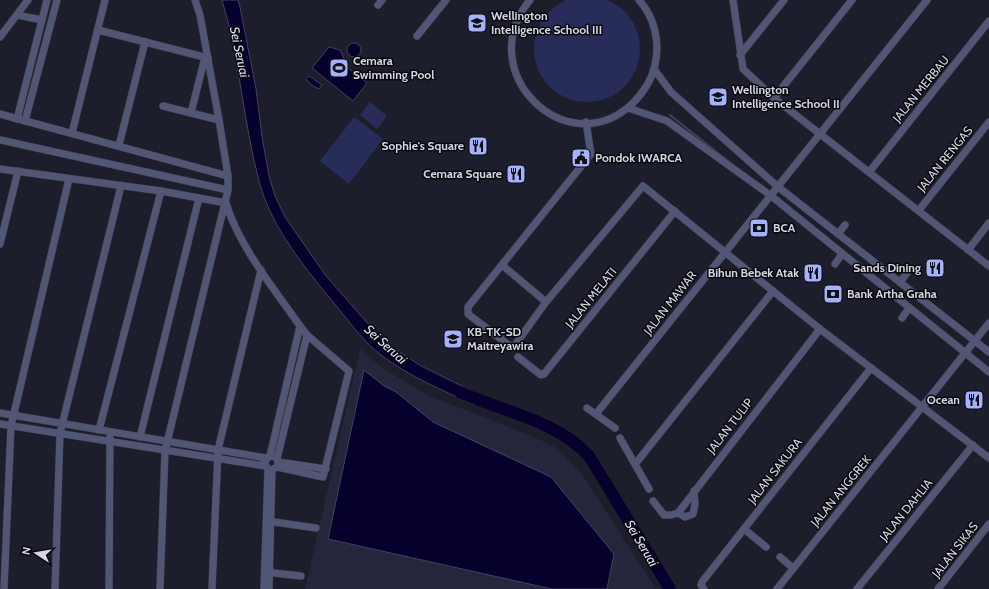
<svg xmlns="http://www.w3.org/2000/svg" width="989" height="589" viewBox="0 0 989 589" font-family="Cabin,sans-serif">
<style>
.built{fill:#24273b}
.green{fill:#272c59}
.water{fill:#06002c;stroke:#444062}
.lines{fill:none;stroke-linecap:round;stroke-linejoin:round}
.stream{stroke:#444062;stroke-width:2}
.river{stroke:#06002c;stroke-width:12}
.minor-casing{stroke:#363845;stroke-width:8}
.minor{stroke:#515674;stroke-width:7}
.labels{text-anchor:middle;stroke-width:3;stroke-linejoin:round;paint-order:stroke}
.poi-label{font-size:12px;font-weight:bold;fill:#d5d7e0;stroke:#08090f;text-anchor:start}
.street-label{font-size:12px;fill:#d5d7e0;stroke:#08090f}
.water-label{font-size:13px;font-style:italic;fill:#dadef2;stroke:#08090f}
</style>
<rect width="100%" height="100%" fill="#1c1e2c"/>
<path class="built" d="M360,349L380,366L427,395L534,437L553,446L582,474L656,589H305Z"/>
<g class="green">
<circle cx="587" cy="49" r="53"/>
<path d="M370,102L387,116L377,129L360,115Z"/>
<path d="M354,117L383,139L349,184L320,161Z"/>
</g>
<g class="water">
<path d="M222,0H238L240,7L256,89L262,137L269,176L275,196L285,217L326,276L384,342L421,366L476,393L475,405C442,390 410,377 381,355C365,343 351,324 338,308C307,270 272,230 259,181C243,121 240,59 222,0Z"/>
<circle cx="354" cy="50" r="7"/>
<path d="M329,47L340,50L349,69L367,83L353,101L312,68Z"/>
<path d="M309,76L322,85L319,89L313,86L306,79Z"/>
<path d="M364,370L384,386L396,392L433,422L551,477L614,554L607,589H552L328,539Z"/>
</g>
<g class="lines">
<path class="stream" d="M670,115L732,164"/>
<path class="river" d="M460,392C503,412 556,420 589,456L670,589"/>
<g class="minor-casing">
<g id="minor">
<path d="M530,0C471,71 566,165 632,104C643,93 652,80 655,65C660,42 655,18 639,0"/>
<path d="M733,0L743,69L774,98L989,266"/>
<path d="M378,5L382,0"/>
<path d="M17,15L42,20"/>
<path d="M98,30L208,58"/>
<path d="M417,36L446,0"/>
<path d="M0,37L28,0"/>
<path d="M740,55L784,0"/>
<path d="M654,69L671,92L777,186L989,352"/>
<path d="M774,98L852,0"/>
<path d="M163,106L219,120"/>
<path d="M628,108L667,121L770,195L989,372"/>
<path d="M191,113L205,57"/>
<path d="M0,114L228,176"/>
<path d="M17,119L47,0"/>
<path d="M25,121L57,0"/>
<path d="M586,122L591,154L468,307V314L510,346L515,345L546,302L643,186L820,329L989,458"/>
<path d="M72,133L105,0"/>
<path d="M0,140L228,190"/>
<path d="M119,145L145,42"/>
<path d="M0,169L161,191L226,203"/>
<path d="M870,171L989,21"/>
<path d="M226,203C238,245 275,290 300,326L307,335L349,371L323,477L277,467"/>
<path d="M919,210L989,122"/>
<path d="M838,234L845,225"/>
<path d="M0,244L18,171"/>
<path d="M968,250L989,223"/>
<path d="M835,264L842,254"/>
<path d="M502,265L546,302"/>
<path d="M900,282L907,273"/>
<path d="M902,318L909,308"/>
<path d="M518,357L541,375L544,374L675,211"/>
<path d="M587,408L615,428"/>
<path d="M0,413L266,458"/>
<path d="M596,414L927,0"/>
<path d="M0,424L265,466"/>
<path d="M99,430L161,191"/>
<path d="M140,437L199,198"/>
<path d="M620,438L649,489"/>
<path d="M270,456L300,326"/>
<path d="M277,459L307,335"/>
<path d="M278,462L326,469"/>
<path d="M636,463L773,291"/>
<path d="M653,501L664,515H671L678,513L820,329"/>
<path d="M678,513L685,517L693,514L695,504L694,491"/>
<path d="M267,521L316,528"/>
<path d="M744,529L766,547"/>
<path d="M780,557L793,568"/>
<path d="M265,572L301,576"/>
<path d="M4,589L11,426L69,179"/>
<path d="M55,589L60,433L121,186"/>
<path d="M109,589L110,437"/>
<path d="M160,589L165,451L228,190V176L219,120L200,15L195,0"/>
<path d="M212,589L218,450L261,270"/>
<path d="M264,589L268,469L264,463L269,456L276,457L278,462V466L272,470L268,469"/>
<path d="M269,589L272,470"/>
<path d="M704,589L701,585L702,582L871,368"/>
<path d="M777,589L989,323"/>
<path d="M857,589L973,445"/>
<path d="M938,589L989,524"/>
</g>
</g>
<use href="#minor" class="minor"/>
</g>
<defs>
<g id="school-square" transform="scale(1)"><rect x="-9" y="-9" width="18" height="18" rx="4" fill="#a5b1fc" stroke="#08090f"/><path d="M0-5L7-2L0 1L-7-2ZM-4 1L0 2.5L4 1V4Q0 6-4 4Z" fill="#111"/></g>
<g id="stadium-square" transform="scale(1)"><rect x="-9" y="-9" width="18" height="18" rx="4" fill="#a5b1fc" stroke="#08090f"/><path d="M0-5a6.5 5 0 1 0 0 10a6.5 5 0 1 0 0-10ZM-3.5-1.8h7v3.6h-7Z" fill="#111"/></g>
<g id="restaurant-square" transform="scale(1)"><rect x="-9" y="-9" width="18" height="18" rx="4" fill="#a5b1fc" stroke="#08090f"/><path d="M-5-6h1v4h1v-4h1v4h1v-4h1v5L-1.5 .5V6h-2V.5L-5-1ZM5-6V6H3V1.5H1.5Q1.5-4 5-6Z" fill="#111"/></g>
<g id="civic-square" transform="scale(1)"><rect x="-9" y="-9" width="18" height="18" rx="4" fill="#a5b1fc" stroke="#08090f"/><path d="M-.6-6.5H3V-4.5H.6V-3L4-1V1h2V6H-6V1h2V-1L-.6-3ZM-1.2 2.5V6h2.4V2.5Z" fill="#111"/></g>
<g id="bank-square" transform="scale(1)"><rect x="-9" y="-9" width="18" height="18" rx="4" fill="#a5b1fc" stroke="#08090f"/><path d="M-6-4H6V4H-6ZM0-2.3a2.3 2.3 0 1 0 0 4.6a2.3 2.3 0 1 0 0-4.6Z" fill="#111"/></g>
</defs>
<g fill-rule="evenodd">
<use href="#school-square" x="477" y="23"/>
<use href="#stadium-square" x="339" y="68"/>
<use href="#school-square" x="718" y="97"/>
<use href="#restaurant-square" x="478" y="146"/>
<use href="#civic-square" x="581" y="158"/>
<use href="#restaurant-square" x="516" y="174"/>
<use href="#bank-square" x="759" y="228"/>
<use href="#restaurant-square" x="935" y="268"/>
<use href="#restaurant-square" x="813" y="273"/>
<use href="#bank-square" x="833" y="294"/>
<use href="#school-square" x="453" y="339"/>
<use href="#restaurant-square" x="974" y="400"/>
</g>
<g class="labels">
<g class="poi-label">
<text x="491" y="20">Wellington<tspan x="491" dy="14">Intelligence School III</tspan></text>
<text x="353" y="65">Cemara<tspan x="353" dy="14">Swimming Pool</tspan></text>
<text x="732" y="94">Wellington<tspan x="732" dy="14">Intelligence School II</tspan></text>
<text x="464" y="150" text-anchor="end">Sophie's Square</text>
<text x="595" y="162">Pondok IWARCA</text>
<text x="502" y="178" text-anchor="end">Cemara Square</text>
<text x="773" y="232">BCA</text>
<text x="921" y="272" text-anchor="end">Sands Dining</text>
<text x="799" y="277" text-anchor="end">Bihun Bebek Atak</text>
<text x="847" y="298">Bank Artha Graha</text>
<text x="467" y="336">KB-TK-SD<tspan x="467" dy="14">Maitreyawira</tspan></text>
<text x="960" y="404" text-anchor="end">Ocean</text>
</g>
<g class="street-label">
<text transform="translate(921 89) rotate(-51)" y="4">JALAN MERBAU</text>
<text transform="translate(945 159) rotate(-51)" y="4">JALAN RENGAS</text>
<text transform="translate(591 298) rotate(-51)" y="4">JALAN MELATI</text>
<text transform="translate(670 303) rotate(-52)" y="4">JALAN MAWAR</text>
<text transform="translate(730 426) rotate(-52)" y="4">JALAN TULIP</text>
<text transform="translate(775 471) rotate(-52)" y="4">JALAN SAKURA</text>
<text transform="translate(841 491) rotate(-51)" y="4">JALAN ANGGREK</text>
<text transform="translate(906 510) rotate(-51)" y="4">JALAN DAHLIA</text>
<text transform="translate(955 550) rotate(-52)" y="4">JALAN SIKAS</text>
</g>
<g class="water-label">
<text transform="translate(240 52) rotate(78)" y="5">Sei Seruai</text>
<text transform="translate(386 344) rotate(42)" y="5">Sei Seruai</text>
<text transform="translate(642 543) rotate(59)" y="5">Sei Seruai</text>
</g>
</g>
<g transform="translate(36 553) rotate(282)" stroke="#08090f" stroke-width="3" paint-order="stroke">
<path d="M0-3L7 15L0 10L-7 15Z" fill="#d5d7e0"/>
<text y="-6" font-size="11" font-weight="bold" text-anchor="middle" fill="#d5d7e0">N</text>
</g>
</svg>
